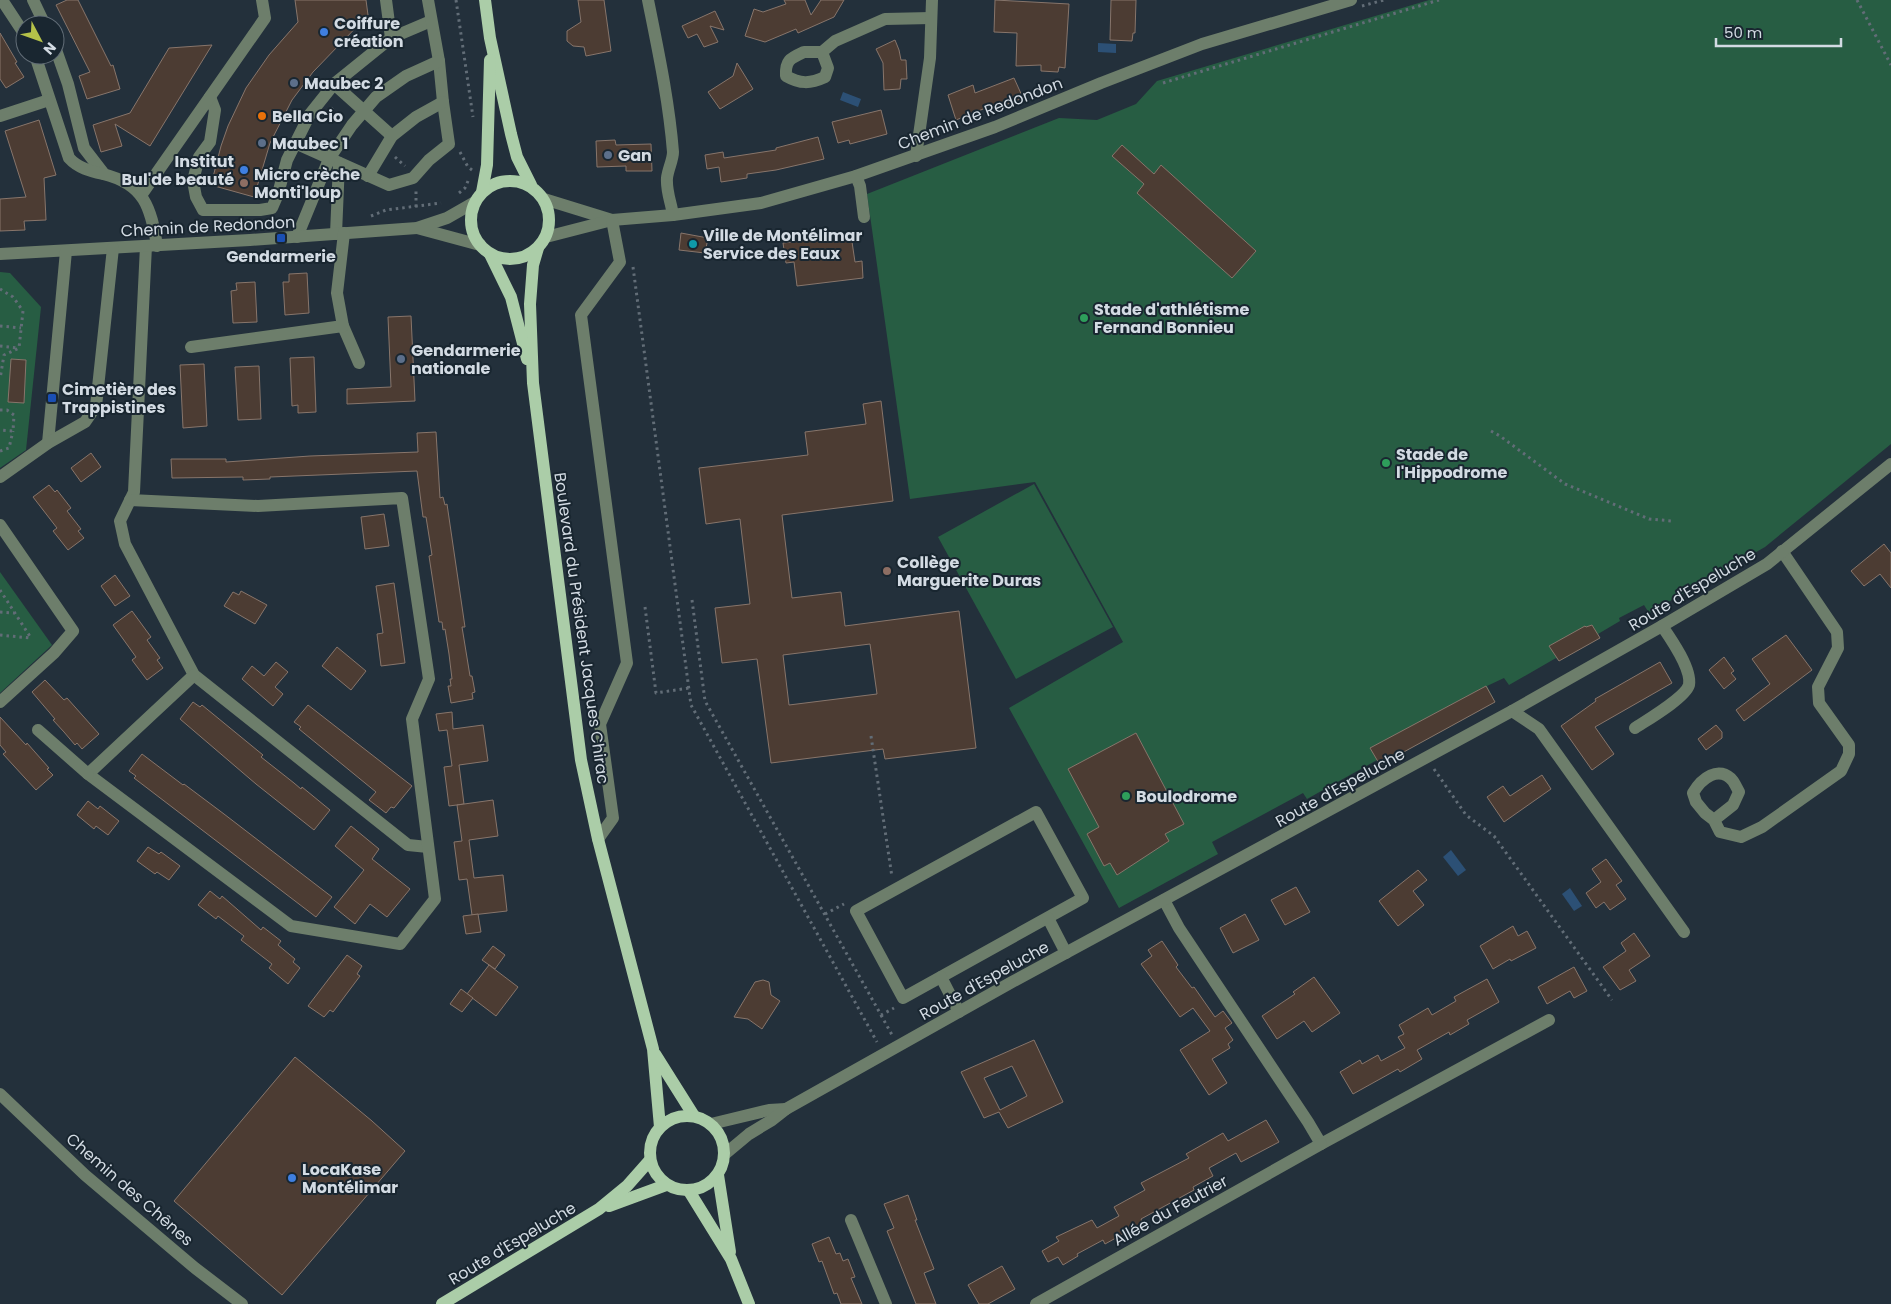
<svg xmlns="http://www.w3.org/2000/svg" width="1891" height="1304" viewBox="0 0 1891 1304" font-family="Poppins,sans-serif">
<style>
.green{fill:#275d43}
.water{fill:#2c5075}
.building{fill:#4c3c33;stroke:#87756b;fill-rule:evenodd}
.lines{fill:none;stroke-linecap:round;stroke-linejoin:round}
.path{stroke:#626d77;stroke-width:3;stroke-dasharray:2.5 4;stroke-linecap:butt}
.minor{stroke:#6d7e6b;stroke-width:12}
.major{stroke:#abcda8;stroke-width:12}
.shop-dot{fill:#3f7fe0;stroke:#192630;stroke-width:2}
.service-dot{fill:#5c6f8a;stroke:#192630;stroke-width:2}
.food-dot{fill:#e8710a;stroke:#192630;stroke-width:2}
.education-dot{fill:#8d6e63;stroke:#192630;stroke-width:2}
.transit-dot{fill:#1a4fb4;stroke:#192630;stroke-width:2}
.culture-dot{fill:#0f9aa8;stroke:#192630;stroke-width:2}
.leisure-dot{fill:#2e9e5b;stroke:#192630;stroke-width:2}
.labels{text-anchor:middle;stroke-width:4;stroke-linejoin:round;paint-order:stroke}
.poi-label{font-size:16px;font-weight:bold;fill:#d3dbe3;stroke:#192630;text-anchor:start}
.street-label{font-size:16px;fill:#d3dbe3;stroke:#192630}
</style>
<rect width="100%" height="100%" fill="#23303b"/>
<g class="green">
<path d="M1429,0H1891V444L1765,547L1649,613L1644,605L1619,618L1620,621L1598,634L1600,638L1559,661L1556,658L1509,685L1504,678L1487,686L1495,702L1380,765L1377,760L1307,799L1303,793L1212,842L1218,854L1119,908L1009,708L1123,642L1035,482L910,499L867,194L1059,118L1097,120L1136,104L1157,81Z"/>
<path d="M0,272L10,273L41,307L26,450L0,468Z"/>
<path d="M1034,484L1113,627L1016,679L938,537Z"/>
<path d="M0,572L52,645L0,693Z"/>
</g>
<g class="water">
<path d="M1098,43L1116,44V53L1098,52Z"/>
<path d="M843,92L861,99L858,107L840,100Z"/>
<path d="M1451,850L1466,870L1458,876L1443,857Z"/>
<path d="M1570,888L1582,906L1574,911L1562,894Z"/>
</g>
<g class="building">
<path d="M67,0H78L111,66L113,65L120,89L87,99L79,76L90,72L56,5Z"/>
<path d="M295,0H366L368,15L313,72L292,100L270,143L254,197L211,185L221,146L228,126L246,88L269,55L298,22Z"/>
<path d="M578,0H604L611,51L586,56L584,47L573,46L567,41V31L581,22Z"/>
<path d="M784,0H805L811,15L821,0H844L834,17L798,33L796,29L765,42L745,36L754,9L763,12L786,4Z"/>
<path d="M995,0L1069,4L1065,68L1059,67L1058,72L1041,71V65L1016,66L1017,33L994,32Z"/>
<path d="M1111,0H1136L1135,33H1133L1132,41L1110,40Z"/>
<path d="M715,11L724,30L710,26L718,42L704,47L697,34L688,38L682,26Z"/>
<path d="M0,33L17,62L15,63L24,77L6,88L0,79Z"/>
<path d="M895,40L899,50L901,60H906L907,79H901L900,89L884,90L883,63L876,49Z"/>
<path d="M212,45L150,146L115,124L122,146L101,152L93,125L130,113L169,48Z"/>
<path d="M737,63L753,89L720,109L708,92L733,76Z"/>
<path d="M1014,78L1023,98L1000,107L998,103L956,120L948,95L973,85L975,93Z"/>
<path d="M881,110L887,134L850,144L849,140L838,143L832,122Z"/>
<path d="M39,120L56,175L44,178L46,220L24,221L25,230L0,231V199L26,197L5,131Z"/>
<path d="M818,137L824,159L776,170L747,174V178L721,182L719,167L707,169L705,155L723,152L724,158L776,150V148Z"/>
<path d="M615,140L616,145L651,144L652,171H626V166L597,167L596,141Z"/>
<path d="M1122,145L1154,174L1161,165L1256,251L1232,278L1137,193L1144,184L1112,156Z"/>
<path d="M681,233L708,238L705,253L679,250Z"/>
<path d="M851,235L855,262L862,261L863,278L797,286L794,262L786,263L783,243Z"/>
<path d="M307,273L309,313L285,315L283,282H289V274Z"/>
<path d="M255,282L257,322L233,323L231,291L237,290L236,283Z"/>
<path d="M411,316L415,401L347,404V389L391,387L388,317Z"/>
<path d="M314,357L316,412L298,413V405L292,406L290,358Z"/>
<path d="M11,359L26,360L24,403L8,402Z"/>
<path d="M204,364L207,426L183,428L180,365Z"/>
<path d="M259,366L261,419L238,420L235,367Z"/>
<path d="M881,401L893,501L782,515L792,598L841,592L845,626L959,611L976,748L885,759L883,749L771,763L757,659L722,663L715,608L750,604L740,519L706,524L699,468L808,455L805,432L866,424L863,404ZM870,644L877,694L789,705L783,655Z"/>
<path d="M436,432L440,498L443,497L445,505L447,504L465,627H462L470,676H472L475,692L472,693L473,699L451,703L448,686H451L450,679H452L449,654L445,629L443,630L442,622H439L429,556L432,555L426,517H423L417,471L270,477V479L243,480V477L172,478L171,459H226V462L310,456L418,452L417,433Z"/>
<path d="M91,453L101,467L81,482L71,468Z"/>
<path d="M49,485L55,492L57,490L71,508L67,511L81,529L78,531L84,538L68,550L53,531L57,528L33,497Z"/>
<path d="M384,514L389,546L365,549L361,517Z"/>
<path d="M1884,544L1891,553V588L1880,574L1864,586L1851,571Z"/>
<path d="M115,575L130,596L115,606L101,586Z"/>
<path d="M394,583L405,663L381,666L377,634L383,633L376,586Z"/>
<path d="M241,591L267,605L255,624L224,606L233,592L239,595Z"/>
<path d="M132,611L151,637L147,640L160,658L157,660L163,668L147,680L132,660L136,657L113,625Z"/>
<path d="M1592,625L1600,638L1559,661L1549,646L1585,626L1586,627Z"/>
<path d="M1786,635L1812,670L1744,721L1736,710L1770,684L1752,659Z"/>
<path d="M337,647L366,671L351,690L322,666Z"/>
<path d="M1724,657L1734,671L1731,673L1736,679L1724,689L1709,670Z"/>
<path d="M276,662L288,672L275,687L283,694L273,706L242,679L252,666L264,676Z"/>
<path d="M1660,662L1672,683L1595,727L1614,754L1592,770L1561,726L1596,701L1595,699Z"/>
<path d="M45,680L64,700L67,698L99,734L82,749L77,743L75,745L64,732L53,720L55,719L32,692Z"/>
<path d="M1486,686L1495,702L1380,765L1370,748Z"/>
<path d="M193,702L200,707L202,705L263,755L261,757L294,783L301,789L302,787L330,810L314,830L256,784L180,719Z"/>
<path d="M308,705L412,786L394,808L391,807L386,813L369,800L376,792L299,729L301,727L294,722Z"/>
<path d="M452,712L453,729L483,725L488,761L459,765L464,804L449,806L444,767L452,766L447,730L439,731L436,714Z"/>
<path d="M0,717L26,745L27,743L49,768L47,769L53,775L36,790L3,754L6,752L0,745Z"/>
<path d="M1716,725L1722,732V738L1706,750L1698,739Z"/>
<path d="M1136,733L1184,824L1165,834L1169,841L1117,875L1110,863L1104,866L1087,834L1099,827L1068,769Z"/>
<path d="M142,754L183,785L184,784L224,814L332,897L316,917L134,778L136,776L129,771Z"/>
<path d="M1542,775L1551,789L1504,822L1487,797L1503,786L1510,796Z"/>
<path d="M493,800L498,836L469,840L474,878L503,875L507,911L472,915L467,879L459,880L454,842L462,841L457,805Z"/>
<path d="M88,801L98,809L100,806L119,821L108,835L96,826L94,829L77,815Z"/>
<path d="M351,826L379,849L372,859L410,889L387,917L370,904L355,924L334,907L364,870L335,846Z"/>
<path d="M148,847L159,854L161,852L180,866L169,880L157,872L155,874L137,861Z"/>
<path d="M1606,859L1622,881L1616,885L1626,899L1610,910L1604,902L1596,908L1586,893L1601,882L1592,869Z"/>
<path d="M1418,870L1427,880L1413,891L1424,905L1398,926L1379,901Z"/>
<path d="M1296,887L1310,912L1285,925L1271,900Z"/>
<path d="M210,891L220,899L222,896L261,930L263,927L281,941L278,945L295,959L293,962L300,968L288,984L269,968L272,964L241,940L244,936L218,916L216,919L198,905Z"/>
<path d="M478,914L481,932L466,934L463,916Z"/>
<path d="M1245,914L1259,940L1233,953L1220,928Z"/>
<path d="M1513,926L1518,936L1527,931L1536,948L1511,961L1510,959L1493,969L1480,946Z"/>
<path d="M1634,933L1650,956L1629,970L1636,981L1620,990L1603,967L1626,951L1621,943Z"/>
<path d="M1162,941L1178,965L1176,967L1192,988L1194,987L1215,1017L1223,1011L1232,1023L1225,1028L1233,1040L1228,1044L1230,1048L1212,1059L1227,1083L1209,1095L1180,1050L1210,1031L1193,1008L1180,1017L1141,964L1152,956L1148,950Z"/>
<path d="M493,946L505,955L495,969L482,960Z"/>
<path d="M347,955L362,966L357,974L360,976L333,1012L330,1010L324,1017L308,1006Z"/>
<path d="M489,965L518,987L496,1016L467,994Z"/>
<path d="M1574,967L1587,991L1574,998L1570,991L1547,1004L1538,987Z"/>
<path d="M1314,977L1340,1013L1312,1032L1304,1021L1277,1039L1262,1016L1295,994L1293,992Z"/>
<path d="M1487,979L1499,1002L1467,1020L1469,1024L1450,1035L1449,1032L1417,1050L1422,1059L1400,1072L1398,1069L1353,1094L1340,1072L1360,1060L1362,1064L1378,1055L1381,1061L1405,1048L1398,1037L1404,1034L1399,1025L1428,1008L1432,1015L1456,1001L1454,997Z"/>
<path d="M763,980L769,982L771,995L780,1001L762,1029L748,1019L734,1017L755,982Z"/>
<path d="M461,989L473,998L462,1012L450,1004Z"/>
<path d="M1034,1040L1063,1102L1008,1128L999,1112L984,1118L961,1072ZM1012,1066L1027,1096L1000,1110L984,1078Z"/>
<path d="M295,1057L372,1121L405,1151L282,1295L174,1201Z"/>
<path d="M1266,1120L1279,1142L1241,1162L1236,1153L1209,1168L1213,1176L1193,1187L1194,1190L1141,1219L1143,1223L1105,1244L1103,1240L1077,1254L1078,1256L1063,1265L1058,1257L1048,1262L1042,1251L1059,1241L1056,1237L1092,1220L1097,1228L1119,1216L1114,1207L1145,1190L1141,1183L1189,1158L1186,1154L1223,1133L1228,1141Z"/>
<path d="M908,1195L917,1220H915L934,1269L924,1273L936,1304H916L887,1231L894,1228L884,1204Z"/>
<path d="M829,1237L836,1254L840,1253L843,1261L848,1259L855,1277L851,1278L862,1304H841L837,1293L834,1294L822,1261L819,1262L812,1244Z"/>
<path d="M1002,1266L1015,1289L988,1304H979L968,1285Z"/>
</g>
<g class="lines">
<g class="path">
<path d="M456,0L473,117"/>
<path d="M1857,0L1891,65"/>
<path d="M1362,6L1384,0"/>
<path d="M1163,83L1439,0"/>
<path d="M331,108L342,117"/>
<path d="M460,152L468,167L472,170"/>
<path d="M395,157L405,166"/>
<path d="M459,193L465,188L468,181"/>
<path d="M416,207V191"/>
<path d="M371,216L386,210L441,203"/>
<path d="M633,267L691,705L877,1042"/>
<path d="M0,289L13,297L23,311L19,348L4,355L0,379"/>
<path d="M0,326L21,328"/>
<path d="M0,346L18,348"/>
<path d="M0,410H7L14,415L13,431L0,430"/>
<path d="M1491,431L1500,436L1565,484L1649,519L1672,521"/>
<path d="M0,451L9,448L13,431"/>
<path d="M0,590L31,638"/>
<path d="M692,600L705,701L881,1015L894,1008"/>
<path d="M645,607L656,693L689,688"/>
<path d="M0,612L14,613"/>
<path d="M0,635L30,638"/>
<path d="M871,736L892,877"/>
<path d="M1434,769L1466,815L1494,836L1612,1000"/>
<path d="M825,914L844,904"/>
<path d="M881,1015L892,1035"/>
</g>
<g class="minor">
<path d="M2,0L25,35"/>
<path d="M33,0L45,25"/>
<path d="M648,0C658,50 669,101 673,152C673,160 668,169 667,178C666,191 671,202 673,215"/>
<path d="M391,38L431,21"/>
<path d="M55,47L68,84L84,148L104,174"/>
<path d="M804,52H822L828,68L825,77C810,84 800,84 786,76C785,60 791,58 804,52Z"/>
<path d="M822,52L835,41L885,19L931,18"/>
<path d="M35,55L69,158C78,168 90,171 103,174C144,184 151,207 157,246"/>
<path d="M334,84L392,136"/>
<path d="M210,97L215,110L210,142L199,157L193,181L196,197L203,210H260L272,208L278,194L287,160L310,114L334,84L391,38L386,0"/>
<path d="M0,116L49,100"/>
<path d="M295,143L389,185L413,178L429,160L449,144L443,102L439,61L428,0"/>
<path d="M916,156L930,58L932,0"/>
<path d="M368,176L392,136L416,117L443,102"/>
<path d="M856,176L860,186L864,217"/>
<path d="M142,194L265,18L262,0"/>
<path d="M544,199L612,220"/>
<path d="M417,228L480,245"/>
<path d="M336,234L339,163"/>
<path d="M297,237L329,159L352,125L376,97L406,76L439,61"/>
<path d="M546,237L612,220L673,215L761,203L856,176L995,127L1101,83L1202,44L1351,0"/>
<path d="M146,246L134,492L120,521L125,544L194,675L408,845L428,847"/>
<path d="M0,254L250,240L417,228L447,218L475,202"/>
<path d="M343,326L359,363"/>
<path d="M191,347L343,326L337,293L344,233"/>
<path d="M48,443L66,251"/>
<path d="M0,477L48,443L85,422L96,406L113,248"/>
<path d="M130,500L258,506L402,498L429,679L412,719L435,899L400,944L291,926L88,774L194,675"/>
<path d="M0,525L73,631L54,653L0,702"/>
<path d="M1512,711L1539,729L1684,932"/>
<path d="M1635,728C1647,720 1685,698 1689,685C1692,669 1671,639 1662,626"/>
<path d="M38,730L88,774"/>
<path d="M1036,812L1083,898L903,998L856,911Z"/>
<path d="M1714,820L1733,805L1739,792C1737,788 1735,784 1733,781C1719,764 1701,779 1693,793L1696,802L1705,813L1714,820L1720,832L1741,837L1762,827L1841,771L1849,754V745L1819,703L1818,687L1838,648L1837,632L1782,551"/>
<path d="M598,839L613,818L600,724L627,663L581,315L620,262L612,220"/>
<path d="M1164,900L1179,928L1308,1122L1321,1144L1549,1020"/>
<path d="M1048,918L1066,953"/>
<path d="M941,977L959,1012"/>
<path d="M0,1094L85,1175L195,1268L242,1304"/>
<path d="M711,1124L769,1110L786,1109"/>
<path d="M725,1154L749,1134L772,1120L786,1109L1012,982L1512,711L1662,626L1767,564L1891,464"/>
<path d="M851,1220L886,1304"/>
<path d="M1036,1304L1321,1144"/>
</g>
<g class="major">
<path d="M485,0L490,38L511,134L517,157L531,185"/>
<circle cx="510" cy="220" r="39"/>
<path d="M482,192L487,165L490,60"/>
<path d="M538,248L533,265L530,304L533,383L581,760L598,839L653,1049L660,1127"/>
<path d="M490,254L511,297L527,359"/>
<path d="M655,1054L694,1116"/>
<circle cx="687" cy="1153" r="37"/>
<path d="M718,1175L730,1252"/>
<path d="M689,1191L731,1259L749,1304"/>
<path d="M609,1206L666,1185"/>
<path d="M442,1304L599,1209L627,1186L650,1160"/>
</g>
</g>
<g class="shop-dot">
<circle cx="324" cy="32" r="5"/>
<circle cx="244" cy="170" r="5"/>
<circle cx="292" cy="1178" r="5"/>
</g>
<g class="service-dot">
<circle cx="294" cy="83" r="5"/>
<circle cx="262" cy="143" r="5"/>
<circle cx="608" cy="155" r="5"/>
<circle cx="401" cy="359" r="5"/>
</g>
<circle class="food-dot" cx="262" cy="116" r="5"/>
<g class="education-dot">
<circle cx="244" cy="183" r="5"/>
<circle cx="887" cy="571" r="5"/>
</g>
<g class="transit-dot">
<rect x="276" y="233" width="10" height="10" rx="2.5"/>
<rect x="47" y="393" width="10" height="10" rx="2.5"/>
</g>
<circle class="culture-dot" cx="693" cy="244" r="5"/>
<g class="leisure-dot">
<circle cx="1084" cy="318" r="5"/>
<circle cx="1386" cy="463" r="5"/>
<circle cx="1126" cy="796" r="5"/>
</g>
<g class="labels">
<g class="poi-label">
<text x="334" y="29">Coiffure<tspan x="334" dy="18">création</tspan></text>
<text x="304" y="89">Maubec 2</text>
<text x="272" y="122">Bella Cio</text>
<text x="272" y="149">Maubec 1</text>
<text x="618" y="161">Gan</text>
<text x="234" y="167" text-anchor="end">Institut<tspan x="234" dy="18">Bul'de beauté</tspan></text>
<text x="254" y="180">Micro crèche<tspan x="254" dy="18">Monti'loup</tspan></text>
<text x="703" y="241">Ville de Montélimar<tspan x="703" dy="18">Service des Eaux</tspan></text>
<text x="281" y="262" text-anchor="middle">Gendarmerie</text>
<text x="1094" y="315">Stade d'athlétisme<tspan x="1094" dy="18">Fernand Bonnieu</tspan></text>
<text x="411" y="356">Gendarmerie<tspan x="411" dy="18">nationale</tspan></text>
<text x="62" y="395">Cimetière des<tspan x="62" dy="18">Trappistines</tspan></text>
<text x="1396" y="460">Stade de<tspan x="1396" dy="18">l'Hippodrome</tspan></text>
<text x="897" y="568">Collège<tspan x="897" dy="18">Marguerite Duras</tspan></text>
<text x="1136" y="802">Boulodrome</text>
<text x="302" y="1175">LocaKase<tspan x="302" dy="18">Montélimar</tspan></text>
</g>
<g class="street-label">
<text transform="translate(980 113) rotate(-21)" y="6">Chemin de Redondon</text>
<text transform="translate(208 226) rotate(-3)" y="6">Chemin de Redondon</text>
<text transform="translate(1692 589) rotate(-31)" y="6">Route d'Espeluche</text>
<text transform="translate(582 628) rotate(82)" y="6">Boulevard du Président Jacques Chirac</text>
<text transform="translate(1340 787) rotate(-29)" y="6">Route d'Espeluche</text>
<text transform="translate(984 980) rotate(-29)" y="6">Route d'Espeluche</text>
<text transform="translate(130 1189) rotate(41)" y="6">Chemin des Chênes</text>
<text transform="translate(1170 1210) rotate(-29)" y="6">Allée du Feutrier</text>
<text transform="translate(512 1243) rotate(-31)" y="6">Route d'Espeluche</text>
</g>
</g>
<g transform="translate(40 40) rotate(131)"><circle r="24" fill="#192630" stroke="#636e78"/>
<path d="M0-4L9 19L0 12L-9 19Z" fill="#b5c249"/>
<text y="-8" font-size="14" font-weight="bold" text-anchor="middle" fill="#d3dbe3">N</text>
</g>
<path d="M1716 38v8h125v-8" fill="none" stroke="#d3dbe3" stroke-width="2.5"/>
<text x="1724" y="38" font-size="15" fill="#d3dbe3" stroke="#192630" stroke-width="4" paint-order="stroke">50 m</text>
</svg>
